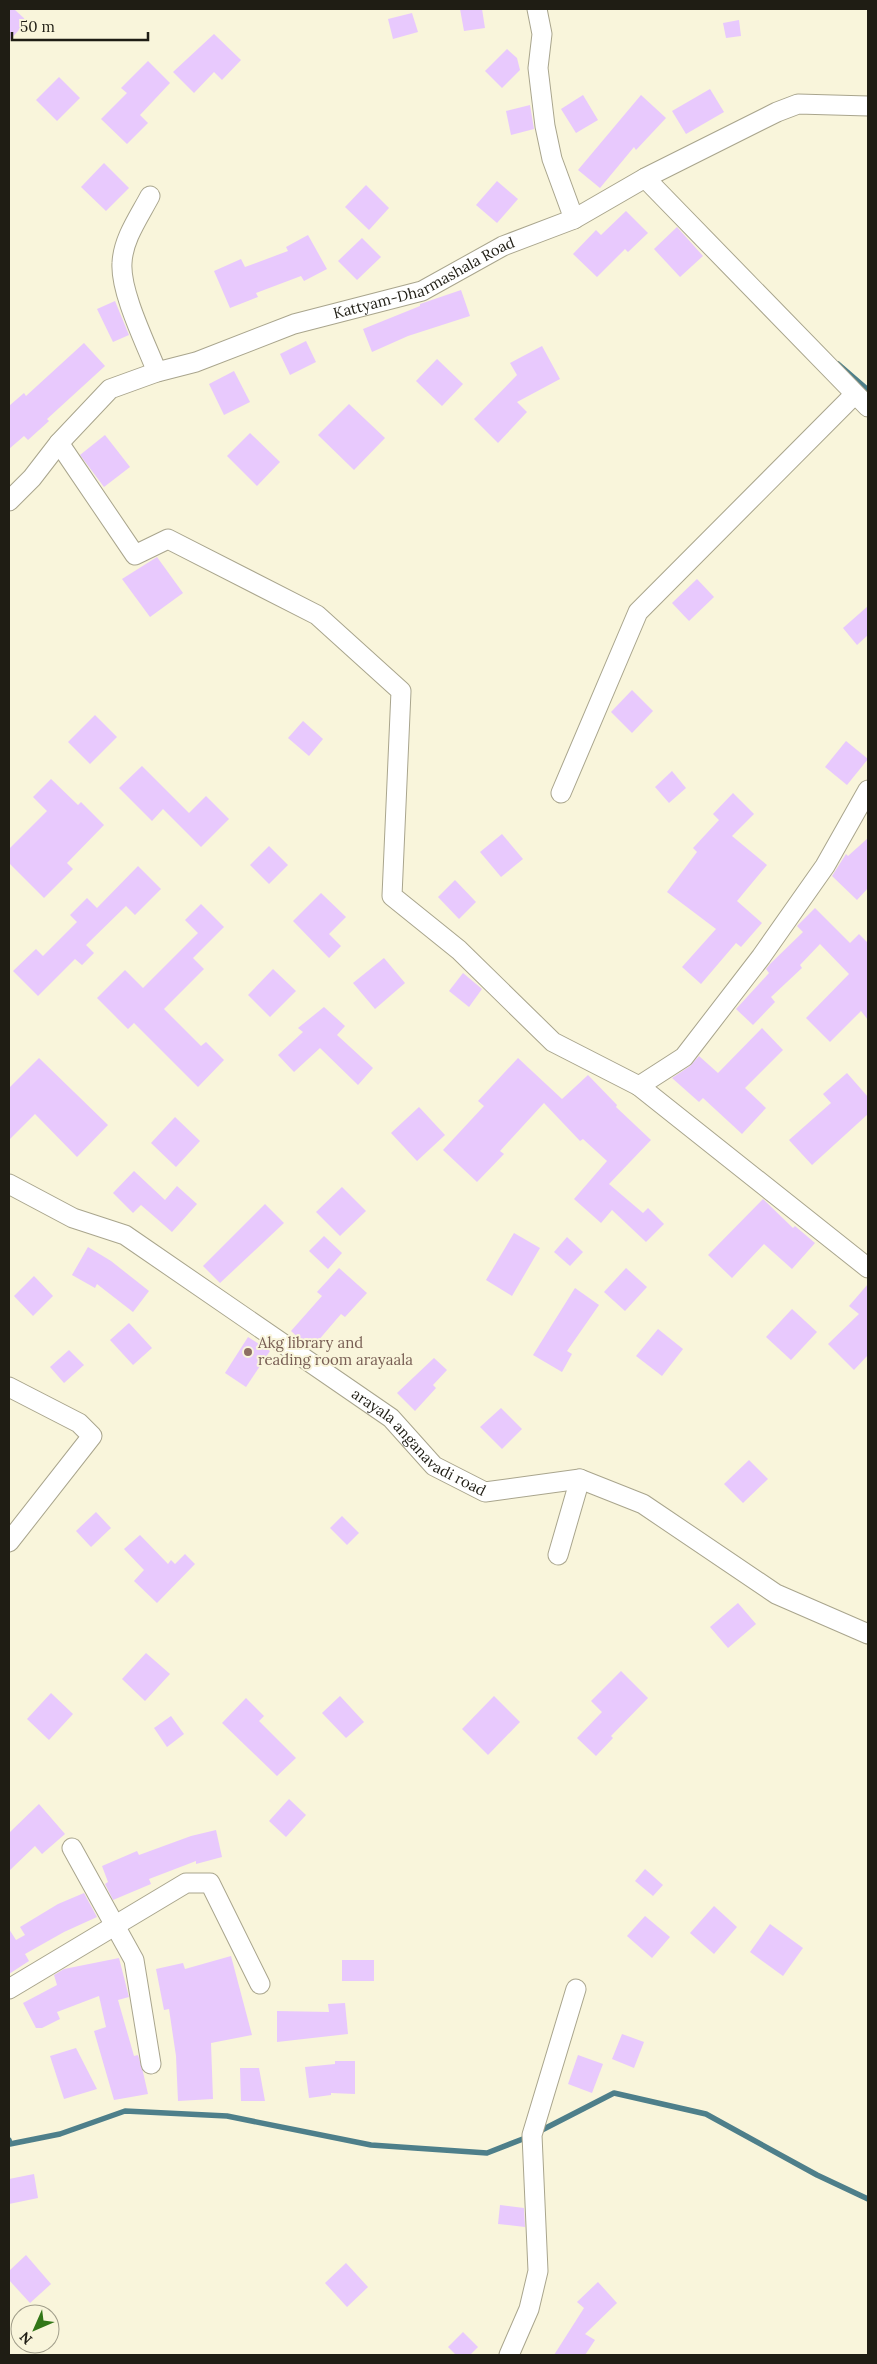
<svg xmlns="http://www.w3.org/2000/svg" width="877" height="2364" viewBox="0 0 877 2364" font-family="Lora,serif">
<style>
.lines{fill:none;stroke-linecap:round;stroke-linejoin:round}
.stream{stroke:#4e7f8a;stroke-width:5.5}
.building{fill:#e8c9fd}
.minor-casing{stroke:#a9a58d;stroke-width:21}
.minor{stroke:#fff;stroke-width:19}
.education-dot{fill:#8d6e63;stroke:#f9f5db;stroke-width:2}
.labels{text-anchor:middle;stroke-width:4;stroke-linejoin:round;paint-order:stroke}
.street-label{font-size:15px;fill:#1f1d14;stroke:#f9f5db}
.education-label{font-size:15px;fill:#785e54;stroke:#f9f5db;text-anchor:start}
</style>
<rect width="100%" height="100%" fill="#f9f5db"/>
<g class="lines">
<g class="stream">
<path d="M838,364L868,390"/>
<path d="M538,2132L614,2093L706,2114L817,2175L868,2199"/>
<path d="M9,2140L10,2144L60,2134L125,2111L227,2116L371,2145L487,2153L528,2137"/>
</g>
</g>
<g class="building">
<path d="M9,9H14L27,21L9,41Z"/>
<path d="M460,9H482L485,28L464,31Z"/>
<path d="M412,13L418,32L393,39L388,19Z"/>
<path d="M739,20L741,36L726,38L723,23Z"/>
<path d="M214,34L241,60L222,80L214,72L194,93L173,72Z"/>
<path d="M507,49L517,58L520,70L502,88L485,71Z"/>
<path d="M148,61L170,83L140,115L148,123L127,144L101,119L127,93L121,88Z"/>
<path d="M59,77L80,98L57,121L36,100Z"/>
<path d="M710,89L724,112L686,134L672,111Z"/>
<path d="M583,95L598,120L576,133L561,109Z"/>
<path d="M641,95L666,118L636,150L634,147L600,188L578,170Z"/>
<path d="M530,105L534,129L511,135L506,111Z"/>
<path d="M104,163L129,188L106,211L81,187Z"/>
<path d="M497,181L518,199L497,223L476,205Z"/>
<path d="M366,185L389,208L369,230L345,207Z"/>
<path d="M626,211L648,233L628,252L625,249L597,277L573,254L596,230L601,235Z"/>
<path d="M677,227L703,256L680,277L654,249Z"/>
<path d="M308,235L327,269L304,281L301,276L256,293L258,297L230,308L214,271L241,259L245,267L288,251L286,247Z"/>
<path d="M362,238L381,257L357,280L338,261Z"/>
<path d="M461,290L470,316L408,336L372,352L363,329L420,306V304Z"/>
<path d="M115,301L129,335L113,342L97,309Z"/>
<path d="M306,341L316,362L290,375L280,354Z"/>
<path d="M84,343L105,366L47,419L49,421L28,440L24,436L9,449V406L24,393L26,396Z"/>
<path d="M542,346L560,379L517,402L527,412L498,443L474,419L517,375L510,363Z"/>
<path d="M437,359L463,384L442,406L416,381Z"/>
<path d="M234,371L250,402L224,415L209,384Z"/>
<path d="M349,404L385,438L354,470L318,435Z"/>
<path d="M250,433L280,462L257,486L227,456Z"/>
<path d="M105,435L130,467L104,487L80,455Z"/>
<path d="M157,557L183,593L150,617L122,579Z"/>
<path d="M697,579L714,597L689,621L672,603Z"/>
<path d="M868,606V635L857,645L843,628Z"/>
<path d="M632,690L653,711L632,733L611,712Z"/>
<path d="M95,715L117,737L90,764L68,742Z"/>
<path d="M303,721L323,739L309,756L288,738Z"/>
<path d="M846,741L868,759L847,785L825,767Z"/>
<path d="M142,766L189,813L206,796L229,819L201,847L163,809L152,821L119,788Z"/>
<path d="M672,771L686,788L669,803L655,787Z"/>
<path d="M51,779L78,805L81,802L104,825L67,863L73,869L44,898L9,863V849L47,811L33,797Z"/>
<path d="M733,793L754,814L732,836L767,865L737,901L762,923L741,947L736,943L701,984L682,967L716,929L667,892L697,852L693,848L719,820L713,814Z"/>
<path d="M502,834L523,859L501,877L480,852Z"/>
<path d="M868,838V888L857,900L832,876L846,854L848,856Z"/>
<path d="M269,846L288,865L269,884L250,865Z"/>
<path d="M138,866L161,889L135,915L126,906L86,945L94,953L82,965L75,959L38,996L13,971L36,949L43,956L77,922L70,915L87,898L97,908Z"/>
<path d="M455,880L476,902L459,919L438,897Z"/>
<path d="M321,893L346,917L329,934L341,946L329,958L293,921Z"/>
<path d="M201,904L224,927L193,958L204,969L164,1009L201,1046L206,1042L224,1060L198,1087L134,1023L128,1029L97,998L125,970L143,988L198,933L185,920Z"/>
<path d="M815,908L850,943L859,934L868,943V1020L861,1011L830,1042L806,1018L849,974L820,944L800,965L802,968L771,997L775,1002L753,1025L736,1009L769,973L766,969L771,963L803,932L797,926Z"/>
<path d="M384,958L405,983L375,1009L353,983Z"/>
<path d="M273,969L296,991L270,1017L248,995Z"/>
<path d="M463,973L482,989L469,1007L449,991Z"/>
<path d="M324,1007L345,1026L337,1035L373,1068L358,1085L320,1048L294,1072L278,1055L303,1032L298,1028Z"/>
<path d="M762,1028L783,1050L745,1088L766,1108L742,1134L703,1098L699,1102L672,1078L690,1066L699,1056L718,1073Z"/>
<path d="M39,1058L108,1125L77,1157L35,1114L9,1140V1088Z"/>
<path d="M518,1058L562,1099L588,1075L617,1105L616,1107L651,1140L609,1184L643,1213L648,1208L664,1224L646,1242L612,1210L601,1223L574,1199L607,1161L583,1139L580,1141L544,1103L500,1151L504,1154L477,1182L443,1150L484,1106L478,1101Z"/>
<path d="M847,1073L868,1097V1114L812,1165L789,1140L831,1103L823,1094Z"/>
<path d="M419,1107L445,1135L417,1161L391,1133Z"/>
<path d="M175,1117L200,1141L176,1167L151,1143Z"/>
<path d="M134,1171L165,1200L177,1186L197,1204L172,1232L141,1205L133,1213L113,1193Z"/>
<path d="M342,1187L366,1211L340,1236L316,1212Z"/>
<path d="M763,1199L793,1228L795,1226L815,1243L792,1269L764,1244L732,1278L708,1255Z"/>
<path d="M265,1204L284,1223L220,1283L203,1266Z"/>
<path d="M514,1233L540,1248L512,1296L486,1280Z"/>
<path d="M324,1236L342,1253L328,1269L309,1251Z"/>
<path d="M567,1237L583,1252L570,1266L554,1252Z"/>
<path d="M88,1247L111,1261L149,1291L133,1312L97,1284L95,1288L72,1275Z"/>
<path d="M339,1268L367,1293L345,1317L341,1314L311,1349L291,1331L322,1296L317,1292Z"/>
<path d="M626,1268L647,1287L625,1311L604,1292Z"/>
<path d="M34,1276L53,1296L33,1316L14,1296Z"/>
<path d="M868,1284V1355L854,1370L828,1344L859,1314L849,1306Z"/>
<path d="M575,1288L599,1305L567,1351L572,1354L562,1372L533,1355Z"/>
<path d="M792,1309L817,1332L791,1360L766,1337Z"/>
<path d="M129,1323L152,1348L133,1365L110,1340Z"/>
<path d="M658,1329L683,1349L662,1376L636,1356Z"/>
<path d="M248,1337L270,1351L246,1387L225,1373Z"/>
<path d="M69,1350L84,1365L64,1383L50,1367Z"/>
<path d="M434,1358L447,1370L433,1385L436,1388L415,1411L397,1393Z"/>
<path d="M501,1408L522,1429L502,1449L480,1427Z"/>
<path d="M749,1460L768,1479L743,1503L724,1484Z"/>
<path d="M96,1512L111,1528L91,1547L76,1531Z"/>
<path d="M342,1516L359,1533L347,1545L330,1528Z"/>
<path d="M140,1535L168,1564L171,1560L175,1564L185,1554L195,1564L157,1603L134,1581L144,1570L124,1549Z"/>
<path d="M738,1603L756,1624L728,1648L710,1627Z"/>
<path d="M146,1653L170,1674L145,1701L122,1679Z"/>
<path d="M621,1671L648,1698L611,1736L613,1738L596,1756L577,1738L602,1712L591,1701Z"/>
<path d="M51,1693L73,1714L49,1740L27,1719Z"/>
<path d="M340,1696L364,1722L346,1738L322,1713Z"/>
<path d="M494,1696L520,1722L488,1755L462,1729Z"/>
<path d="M246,1698L264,1716L259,1721L296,1758L277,1776L222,1723Z"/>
<path d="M171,1716L184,1734L167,1747L154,1728Z"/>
<path d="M289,1799L306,1815L286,1837L269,1821Z"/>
<path d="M39,1804L65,1834L42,1854L35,1846L9,1871V1833Z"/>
<path d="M216,1830L222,1857L196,1864V1861L149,1879L151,1884L113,1900L105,1884L108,1882L102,1866L137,1851L139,1855L191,1836Z"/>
<path d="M645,1869L663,1885L653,1896L635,1881Z"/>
<path d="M84,1893L97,1917L64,1932L25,1954L29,1961L9,1974V1929L16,1940L25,1935L20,1927L58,1904Z"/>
<path d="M714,1906L737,1927L714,1954L690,1933Z"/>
<path d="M645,1916L670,1937L652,1958L627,1936Z"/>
<path d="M770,1924L803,1948L783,1976L750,1952Z"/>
<path d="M231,1956L252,2035L211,2043L213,2099L178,2101L176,2056L169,2009L164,2010L156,1969L183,1963L185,1969Z"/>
<path d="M119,1958L129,1997L118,2000L134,2056L138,2055L143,2072L148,2094L114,2100L94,2031L106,2027L99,1996L57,2012L60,2019L42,2028H36L23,2003L57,1985L54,1975L64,1969Z"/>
<rect x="342" y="1960" width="32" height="21"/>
<path d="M345,2003L348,2034L277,2042V2011L329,2012L328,2004Z"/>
<path d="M622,2034L644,2042L634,2068L612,2059Z"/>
<path d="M76,2048L97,2089L64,2099L50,2056Z"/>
<path d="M578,2055L603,2064L592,2093L568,2084Z"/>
<path d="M335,2061H355V2094L331,2093V2095L309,2098L305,2067L335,2064Z"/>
<path d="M240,2068H259L265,2101H241Z"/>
<path d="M34,2174L38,2198L9,2204V2179Z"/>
<path d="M500,2205L524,2208L525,2227L498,2224Z"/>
<path d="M26,2255L51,2284L30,2303L9,2280V2271Z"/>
<path d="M346,2263L368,2287L347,2307L325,2283Z"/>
<path d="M598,2282L617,2303L585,2334L595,2340L585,2355H554L584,2308L577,2302Z"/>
<path d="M463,2332L478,2347L470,2355H456L448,2347Z"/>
</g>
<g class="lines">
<g class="minor-casing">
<g id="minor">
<path d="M537,9L542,34L538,68L545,126L552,159L574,219"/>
<path d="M645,178L868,407"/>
<path d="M150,196C139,217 123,239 122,263C120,292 146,344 157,372"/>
<path d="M59,443L135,555L168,539L317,615L401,691L392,896L459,950L553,1042L639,1086L684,1057L761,957L825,866L868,790"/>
<path id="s1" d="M9,501L32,478L59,443L110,389L157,372L196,362L294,324L422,291L503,246L574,219L645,178L777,112L798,104L868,106"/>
<path d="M561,793L638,612L854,395"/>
<path d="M639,1086L868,1268"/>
<path id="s2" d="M9,1184L73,1218L125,1235L391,1418L434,1466L485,1492L580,1479L643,1504L776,1594L868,1634"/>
<path d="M9,1387L79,1423L92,1436L9,1542"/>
<path d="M558,1555L580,1479"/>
<path d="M72,1848L134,1960L151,2064"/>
<path d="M9,1989L186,1883H210L260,1984"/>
<path d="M509,2355L529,2309L538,2271L532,2135L576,1989"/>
</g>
</g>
<use href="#minor" class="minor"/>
</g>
<circle class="education-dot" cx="248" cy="1352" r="5"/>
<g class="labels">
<g class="street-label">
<text dy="5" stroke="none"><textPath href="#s1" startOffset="485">Kattyam-Dharmashala Road</textPath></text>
<text dy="5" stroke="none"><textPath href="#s2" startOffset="488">arayala anganavadi road</textPath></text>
</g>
<g class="education-label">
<text x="258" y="1348">Akg library and<tspan x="258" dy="17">reading room arayaala</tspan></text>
</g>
</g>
<rect width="877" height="2364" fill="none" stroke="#1f1d14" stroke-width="20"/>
<g transform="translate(35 2329) rotate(225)"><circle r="24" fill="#f9f5db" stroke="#a29f8b"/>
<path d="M0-4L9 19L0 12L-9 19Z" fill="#327617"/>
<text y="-8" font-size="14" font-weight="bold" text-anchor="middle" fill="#1f1d14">N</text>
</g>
<path d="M12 32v8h136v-8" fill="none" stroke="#1f1d14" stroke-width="2.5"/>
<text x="20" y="32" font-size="15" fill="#1f1d14" stroke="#f9f5db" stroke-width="4" paint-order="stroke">50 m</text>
</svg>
